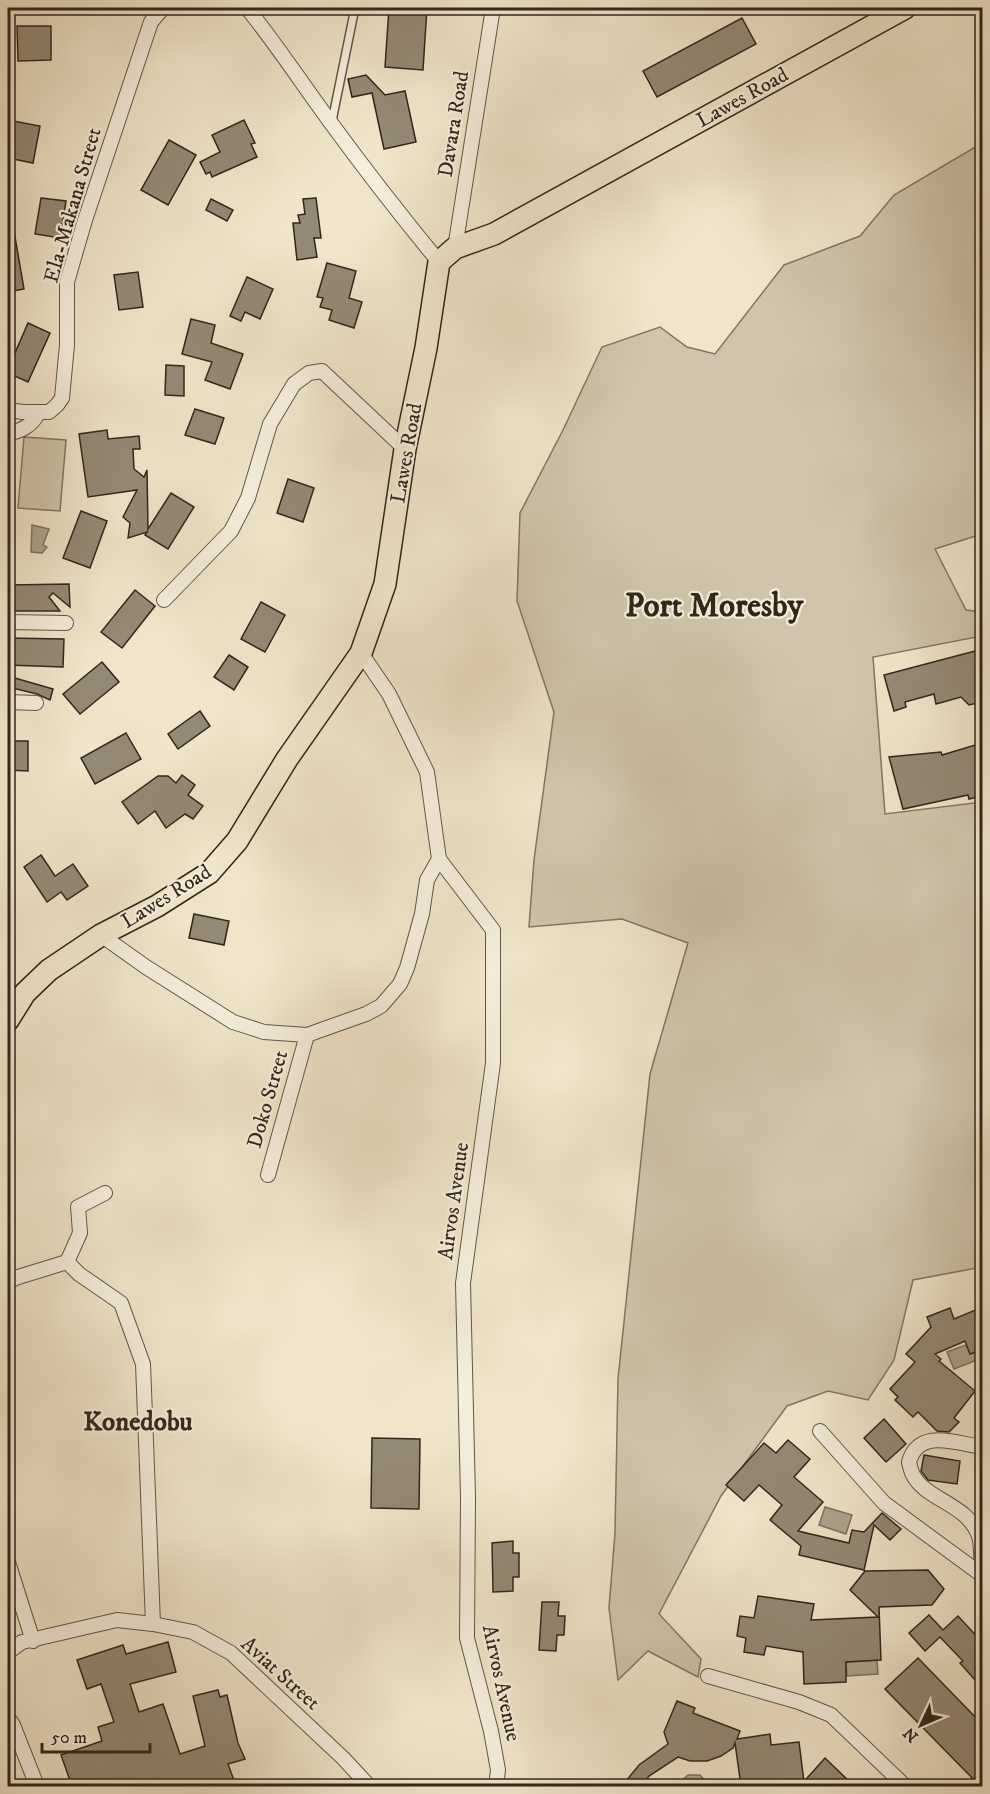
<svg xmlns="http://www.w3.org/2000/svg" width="990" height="1794" viewBox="0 0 990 1794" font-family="'IM FELL DW Pica',serif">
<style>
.green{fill:#d0c5ac;stroke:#807664;stroke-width:1.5}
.water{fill:#afa48f;stroke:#7d7261;stroke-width:1.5}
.building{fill:#948976;stroke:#31261c;stroke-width:1.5}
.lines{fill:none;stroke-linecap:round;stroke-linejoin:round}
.service-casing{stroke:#615648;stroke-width:10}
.minor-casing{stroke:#615648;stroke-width:16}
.primary-casing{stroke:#31261c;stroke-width:24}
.service{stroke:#f5eedd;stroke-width:7}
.minor{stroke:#f5eedd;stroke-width:14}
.primary{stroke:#f0e5ca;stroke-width:21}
.labels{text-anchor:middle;stroke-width:4.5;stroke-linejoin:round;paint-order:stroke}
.street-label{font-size:21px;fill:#31261c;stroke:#f5eedd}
.district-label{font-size:27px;font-weight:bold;fill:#31261c;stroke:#f5eedd}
.town-label{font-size:33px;font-weight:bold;fill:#31261c;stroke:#f5eedd}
</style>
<rect width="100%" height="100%" fill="#f0e5ca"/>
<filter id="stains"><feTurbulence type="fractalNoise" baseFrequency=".00333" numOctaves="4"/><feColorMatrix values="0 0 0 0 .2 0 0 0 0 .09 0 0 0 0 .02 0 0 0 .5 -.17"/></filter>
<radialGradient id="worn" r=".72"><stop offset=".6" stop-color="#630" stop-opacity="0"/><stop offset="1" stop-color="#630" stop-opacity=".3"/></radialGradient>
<g class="green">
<path d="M982,143V534L935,549L966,610L982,612V636L873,657L885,814L982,802V1267L913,1280L894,1360L868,1400L828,1391L787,1406L721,1496L659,1614L701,1659L698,1677L648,1651L618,1680L609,1608L615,1533L618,1379L650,1074L688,943L622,919L529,927L534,860L554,712L517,601L520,513L563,430L602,347L660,327L687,347L715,354L784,265L860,236L894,195Z"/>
<path d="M24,437L66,440L60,511L18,508Z"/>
</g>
<g class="water">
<path d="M32,525L49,529L43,545L47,547L42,553L31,552Z"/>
<path d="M966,1345L970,1354L979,1351L982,1358L954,1369L947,1352Z"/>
<path d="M825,1507L852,1515L846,1534L819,1525Z"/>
<path d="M877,1660L878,1674L847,1676L846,1662Z"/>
<path d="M688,1775H700L710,1786H676Z"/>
</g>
<g class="building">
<path d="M389,8H427L423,70L385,67Z"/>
<path d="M742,18L756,44L657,97L643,71Z"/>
<path d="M17,26H51V60L18,61Z"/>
<path d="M366,75L385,95L405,91L416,142L384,149L372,93L352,97L348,79Z"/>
<path d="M244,120L255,143L251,144L257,157L212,177L210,172L206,174L200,162L220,152L212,135Z"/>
<path d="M13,121L40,126L33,163L8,158Z"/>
<path d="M169,140L196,155L168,205L141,190Z"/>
<path d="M41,198L66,201L60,238L35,234Z"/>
<path d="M316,198L321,238H314L317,257L297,260L293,223H300L298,215L305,214L303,199Z"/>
<path d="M211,199L233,210L227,221L206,210Z"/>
<path d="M8,231H14L24,289L8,292Z"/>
<path d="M327,263L356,271L349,298L362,302L354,328L329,320L332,310L320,307L323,298L317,297Z"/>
<path d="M138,272L143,307L119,310L114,275Z"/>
<path d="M247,277L273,289L260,319L245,312L241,321L230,316Z"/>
<path d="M191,319L215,325L211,343L243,354L230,389L205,380L212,362L182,354Z"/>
<path d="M28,323L50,333L28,382L8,373V369Z"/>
<path d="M166,365L184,366V396L165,395Z"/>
<path d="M195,409L224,418L215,444L185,435Z"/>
<path d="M107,430L108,439L139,436L140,449H133L134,469L144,477L147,470L148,529L171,493L194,507L168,549L145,535L147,532L128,538L130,523L123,517L137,490L88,497L79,434Z"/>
<path d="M288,479L314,488L303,522L277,513Z"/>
<path d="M81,511L107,521L90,568L63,558Z"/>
<path d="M69,584L70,607L53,593L49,597L60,611H8V585Z"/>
<path d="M135,590L155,606L122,648L101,632Z"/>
<path d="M261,602L285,615L265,652L241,639Z"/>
<path d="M8,638L64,639L63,667L8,665Z"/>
<path d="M979,650L982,662V702L969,705L961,697L936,704L934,694L905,702L906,707L894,711L884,675Z"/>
<path d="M229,655L248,667L234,690L214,677Z"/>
<path d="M102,662L119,682L80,714L63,694Z"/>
<path d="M8,676L53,689L50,700L37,694L8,687Z"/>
<path d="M200,711L210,726L178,749L168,734Z"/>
<path d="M126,733L141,759L95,784L81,758Z"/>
<path d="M8,741H28V771L8,770Z"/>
<path d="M982,743V796L969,799L968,795L903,809L889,757L941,752L942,755Z"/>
<path d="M182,775L195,785L188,795L203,806L193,819L185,814L166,828L155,811L138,824L122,802L158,776H168L176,783Z"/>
<path d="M41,855L55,876L73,864L88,886L67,900L61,892L47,902L24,867Z"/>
<path d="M194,914L229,921L224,945L189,938Z"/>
<path d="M950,1308L954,1319L978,1309L982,1320V1350L970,1354L965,1341L935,1354L941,1359L939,1361L975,1391L954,1418L959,1422L949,1432L937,1431L918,1412L913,1417L895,1400L898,1397L890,1389L915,1362L906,1354L931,1327L927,1317Z"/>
<path d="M884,1419L906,1444L886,1462L864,1438Z"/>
<path d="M372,1438L420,1439L419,1509L371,1508Z"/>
<path d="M788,1440L810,1459L794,1477L823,1502L798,1531L849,1543L852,1530L864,1532L882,1513L901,1529L890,1540L874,1525L864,1570L799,1555L801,1546L770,1520L782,1505L759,1485L744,1501L726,1485L764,1443L776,1453Z"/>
<path d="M924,1455L960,1461L957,1484L928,1480L921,1471Z"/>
<path d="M513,1541V1553H519V1577H513V1591L493,1592L492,1543Z"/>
<path d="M928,1570L944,1589L932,1605L879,1607L881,1660L846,1662V1682L804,1684L803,1652L766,1646L764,1655L744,1652L746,1638L737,1636L740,1616L754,1618L758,1596L814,1604L811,1620L878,1617L850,1590L865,1571Z"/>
<path d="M542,1602H559L558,1616H565L564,1635H557L556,1651L539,1650Z"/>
<path d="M929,1615L943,1630L958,1616L982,1642V1688L960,1663L963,1661L940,1637L925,1651L909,1633Z"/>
<path d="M168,1642L176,1672L130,1684L139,1712L163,1704L180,1754L205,1746L193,1696L218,1690L220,1697L227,1695L238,1743L245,1759L228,1764L236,1786H160L158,1779L134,1786H72L61,1755L102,1741L98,1727L114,1722L101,1684L87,1689L77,1660L123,1645L126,1654Z"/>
<path d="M918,1658L982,1724V1786H980L885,1689Z"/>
<path d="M677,1701L695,1708L693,1713L740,1731L737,1739L770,1734L771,1745L799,1742L804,1782L777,1786H741L735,1743L733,1748L721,1756L707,1761H690L678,1757L649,1776L641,1786H622L639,1765L668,1744L664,1732Z"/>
<path d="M825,1758L854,1786H800Z"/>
</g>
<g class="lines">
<g class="service-casing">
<path id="service" d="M332,121L355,8"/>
</g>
<g class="minor-casing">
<g id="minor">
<path d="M247,8C277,45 303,85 331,123C366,171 402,217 439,262"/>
<path d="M455,248L493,8"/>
<path d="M8,410L23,412H49L57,405L62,398L67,345V282L85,220L151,22L163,8"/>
<path d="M8,433C20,432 33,425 38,413"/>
<path d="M164,600L231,531L248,498L270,424L294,384L309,373L322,371L405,449"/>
<path d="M8,622L66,623"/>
<path d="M361,653L389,694L427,772L439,859L493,930V1063L463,1283L468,1498L467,1638L491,1731L498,1770L496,1786"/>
<path d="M8,702L36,703"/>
<path d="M101,935L146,967L233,1022L264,1032L307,1035L366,1014L381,1006L400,984L407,968L422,914L427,880L439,859"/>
<path d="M268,1175L307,1035"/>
<path d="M67,1262L79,1274L121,1303L143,1364L153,1624"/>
<path d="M8,1283L15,1278L67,1262L80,1233L78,1207L105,1193"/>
<path d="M820,1431L884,1503L982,1575"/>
<path d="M982,1447C958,1444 919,1427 909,1462C910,1466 911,1471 913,1475C927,1501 967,1503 979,1536C982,1545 981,1564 982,1574"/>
<path d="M8,1562L33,1641"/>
<path d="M8,1652L22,1642L117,1620L153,1624L193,1632L231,1653L343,1758L369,1786"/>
<path d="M708,1676L799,1702L831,1715L905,1786"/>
<path d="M8,1718L13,1725L37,1786"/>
</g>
</g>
<g class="primary-casing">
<path id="primary" d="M8,1020L25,993L49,970L101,935L157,906L209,873L237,841L287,759L361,653L385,584L405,449L426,348L439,262L455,248L494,234L905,8"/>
</g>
<use href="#service" class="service"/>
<use href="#minor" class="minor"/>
<use href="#primary" class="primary"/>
</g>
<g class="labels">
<g class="street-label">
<text transform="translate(742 97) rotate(-29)" y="7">Lawes Road</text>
<text transform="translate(453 124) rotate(-81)" y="7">Davara Road</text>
<text transform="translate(72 205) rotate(-74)" y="7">Ela-Makana Street</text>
<text transform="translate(406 453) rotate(-80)" y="7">Lawes Road</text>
<text transform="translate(166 896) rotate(-32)" y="7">Lawes Road</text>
<text transform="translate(267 1099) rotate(-74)" y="7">Doko Street</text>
<text transform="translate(453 1201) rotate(-82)" y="7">Airvos Avenue</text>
<text transform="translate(281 1673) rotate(42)" y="7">Aviat Street</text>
<text transform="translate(502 1683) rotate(78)" y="7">Airvos Avenue</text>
</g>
<g class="district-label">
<text x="138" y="1430">Konedobu</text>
</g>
<g class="town-label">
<text x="714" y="616">Port Moresby</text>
</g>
</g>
<rect width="990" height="1794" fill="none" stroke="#f0e5ca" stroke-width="30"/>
<rect x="9" y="9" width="972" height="1776" fill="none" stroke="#31261c" stroke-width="3"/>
<rect x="15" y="15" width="960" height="1764" fill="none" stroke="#31261c" stroke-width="1.5"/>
<g transform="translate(921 1725) rotate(226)" stroke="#f5eedd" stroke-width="4.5" paint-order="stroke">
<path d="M0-4.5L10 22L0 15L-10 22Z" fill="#31261c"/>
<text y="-9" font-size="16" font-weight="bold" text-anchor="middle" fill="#31261c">N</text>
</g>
<path d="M42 1743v9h108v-9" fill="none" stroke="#31261c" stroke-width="3"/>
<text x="51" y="1743" font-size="18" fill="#31261c" stroke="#f5eedd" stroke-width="4.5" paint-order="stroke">50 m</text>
<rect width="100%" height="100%" filter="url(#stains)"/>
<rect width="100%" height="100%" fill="url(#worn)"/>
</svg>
